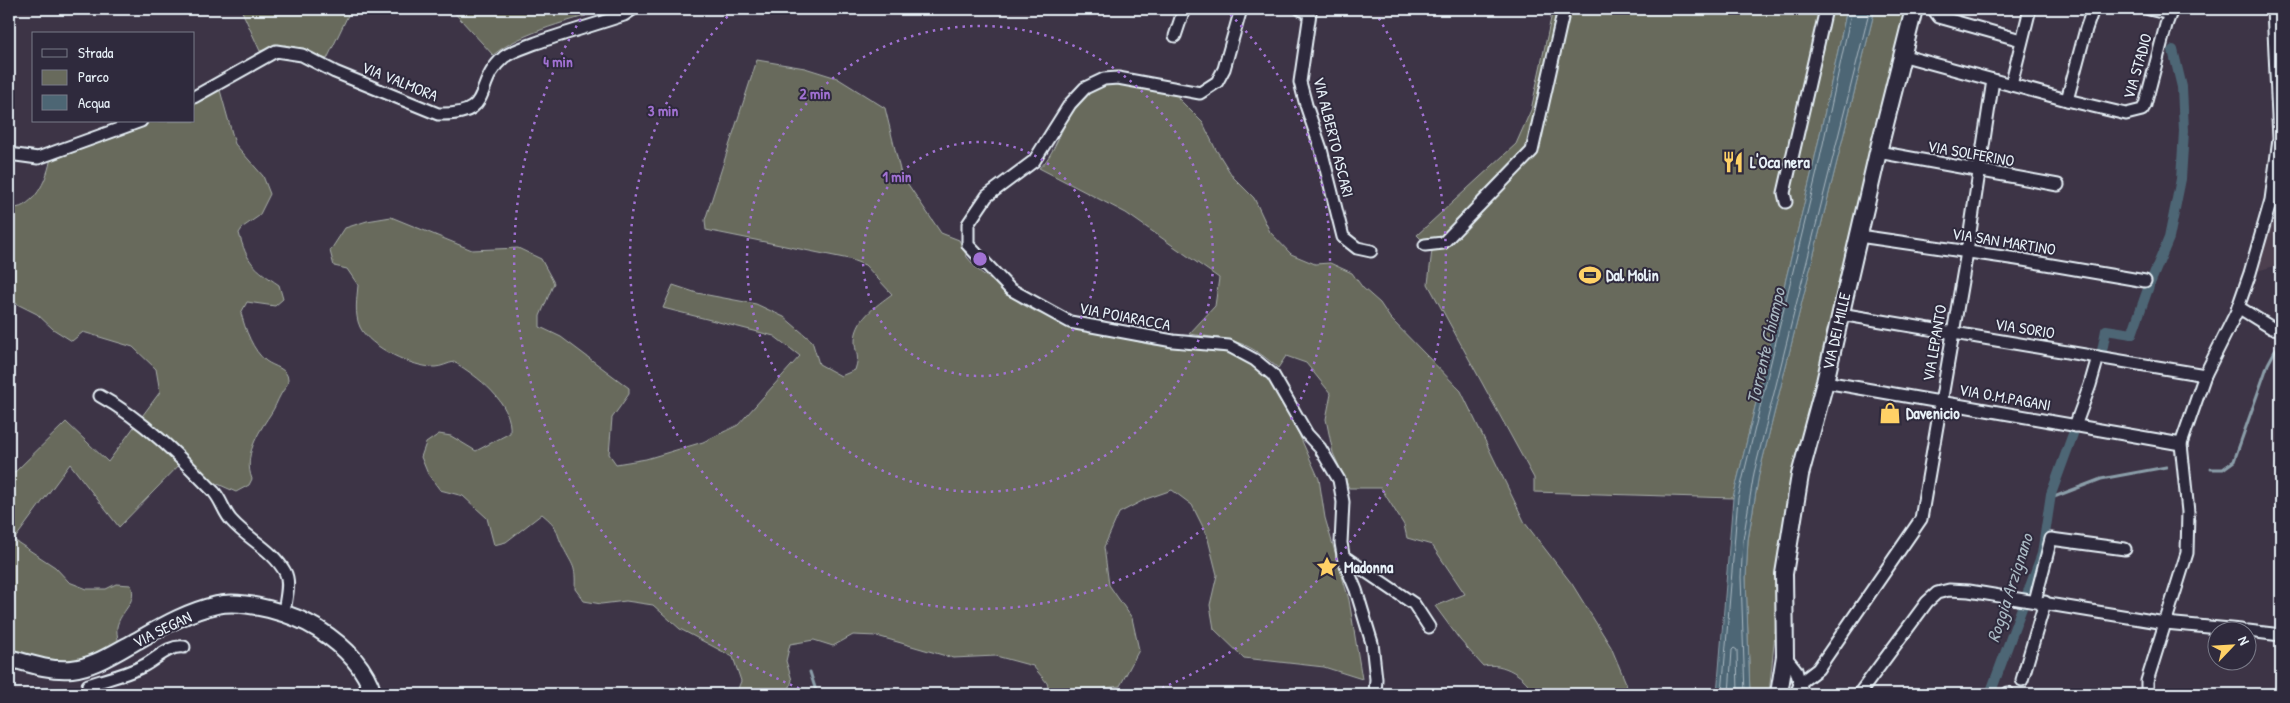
<svg xmlns="http://www.w3.org/2000/svg" width="2290" height="703" viewBox="0 0 2290 703" font-family="'Patrick Hand',sans-serif">
<style>
.built{fill:#4e4150}
.green{fill:#686a5c;stroke:#a8aeaa}
.water{fill:#4d6674;stroke:#8b9ea9}
.lines{fill:none;stroke-linecap:round;stroke-linejoin:round}
.shore{stroke:#aab9c3;stroke-width:1}
.stream{stroke:#8b9ea9;stroke-width:3}
.canal{stroke:#4d6674;stroke-width:10}
.street-casing{stroke:#e8f1f8;stroke-width:15}
.secondary-casing{stroke:#e8f1f8;stroke-width:20}
.street{stroke:#2f2a3d;stroke-width:11}
.secondary{stroke:#2f2a3d;stroke-width:16}
.ring{fill:none;stroke:#a171d3;stroke-width:2.5;stroke-dasharray:2.5 5}
.labels{text-anchor:middle;stroke-width:4;stroke-linejoin:round;paint-order:stroke}
.street-label{font-size:16px;fill:#e8f1f8;stroke:#2f2a3d}
.poi-label{font-size:16px;font-weight:bold;fill:#e8f1f8;stroke:#2f2a3d;text-anchor:start}
.water-label{font-size:18px;font-style:italic;fill:#aab9c3;stroke:#2f2a3d}
.centre{fill:#a171d3;stroke:#2f2a3d;stroke-width:2.5}
.ring-label{font-size:15px;text-anchor:middle;font-weight:bold;fill:#a171d3;stroke:#2f2a3d;stroke-width:4;stroke-linejoin:round;paint-order:stroke}
</style>
<rect width="100%" height="100%" fill="#3d3446"/>
<filter id="ink" filterUnits="userSpaceOnUse"><feTurbulence type="fractalNoise" baseFrequency=".02" numOctaves="2"/><feDisplacementMap in="SourceGraphic" scale="10" xChannelSelector="R" yChannelSelector="G"/><feConvolveMatrix kernelMatrix="1 2 1 2 8 2 1 2 1" color-interpolation-filters="sRGB"/></filter>
<g filter="url(#ink)">
<path class="built" d="M2281,159V264L2250,273Z"/>
<g class="green">
<path d="M241,9H351L327,59L285,45L260,51Z"/>
<path d="M451,9H609C573,20 523,31 493,55Z"/>
<path d="M1553,9H1847L1812,171L1733,498L1534,492V478L1428,284L1432,250L1417,235L1516,144L1531,110Z"/>
<path d="M1875,9H1914L1781,574L1769,694H1750L1746,578L1748,540L1759,474Z"/>
<path d="M757,60L805,68L837,78L885,108L901,174L941,233L959,240L967,257L978,270L1020,303L1036,312L1065,322L1147,344L1227,353L1246,361L1270,381L1289,412L1319,479L1325,518L1349,600L1362,679L1324,667L1244,658L1214,629L1210,605L1217,575L1207,535L1192,505L1172,490L1146,499L1119,513L1104,547L1109,585L1132,618L1139,650L1120,686L1105,688L1100,694H1050L1047,683L1033,666L996,656L953,658L877,636L853,635L833,646L814,640L790,644L786,661L792,680L788,694H736L741,681L733,657L680,629L653,605L626,601L601,604L584,601L575,589C576,565 573,567 563,547C554,528 560,529 542,514L506,542L494,545L487,518L463,496L440,490L428,474L421,457L426,443L439,434L451,436L476,451L510,433C513,402 477,376 454,362C448,363 441,367 435,367C414,368 369,347 360,327C354,314 357,298 358,285L347,269L334,266L330,251L345,228L367,221L391,217L472,250L518,248L541,259L554,283L540,316V327L561,337L629,388V394L612,418L609,454L616,464L646,459L703,442L738,425L800,356L774,336L663,308L673,285L697,293L756,304L784,317L812,341L819,364L841,376L855,370C860,354 856,357 855,343C854,320 876,306 892,294L865,265L849,259L706,230L705,220Z"/>
<path d="M1104,79L1181,91L1178,98L1203,123L1215,148L1233,177L1254,198L1270,232L1291,254L1315,264L1330,263L1352,273L1363,288L1380,303L1390,318L1461,391L1525,523L1572,584L1611,647L1626,683L1628,694H1535C1525,676 1504,662 1483,666L1460,640L1435,606L1465,594L1432,545L1407,538L1404,525L1381,488H1349L1333,453L1326,419L1331,394L1306,363L1286,356L1278,368C1244,338 1231,340 1189,334L1215,306L1219,278L1126,213L1039,168C1053,159 1064,119 1078,104C1086,95 1096,88 1104,79Z"/>
<path d="M218,83L235,144L263,176L270,194L259,216L243,227L239,233C247,263 254,268 279,285L283,299L275,306L247,302L241,313C245,329 253,351 266,361C274,367 288,368 288,380C288,385 284,389 281,394C277,401 275,408 270,415C258,433 243,456 252,479L249,485L236,492L204,478L187,457L119,527L70,464L14,540L55,567L69,582L87,589H106L116,584L131,585C138,603 120,611 117,627C116,635 120,646 121,655L90,667L9,656V469L14,473L66,422L108,462L160,392L156,369L133,347L83,332L72,341L53,329L37,314L9,300V209C13,208 20,208 24,205C42,195 50,169 52,150L128,121H194V93Z"/>
</g>
<path class="water" d="M1847,9H1875L1759,474L1748,540L1746,578L1750,694H1717L1733,498L1812,171Z"/>
<g class="lines">
<g class="shore">
<path d="M1722,694L1738,498L1817,172L1852,9"/>
<path d="M1729,694L1732,650L1734,648L1737,650L1738,694"/>
<path d="M1745,694L1741,577L1743,540L1754,473L1870,9"/>
</g>
<g class="stream">
<path d="M2211,469H2223L2234,461L2268,364L2275,351L2281,347"/>
<path d="M2054,497L2101,479L2166,467"/>
<path d="M810,672L817,694"/>
</g>
<g class="canal">
<path d="M2151,281L2169,238L2181,179L2184,131L2182,87L2173,50"/>
<path d="M2102,351L2106,330L2132,334L2149,286"/>
<path d="M1990,694L2042,554L2051,494L2073,434"/>
</g>
<g class="street-casing">
<g id="street">
<path d="M1241,9L1224,69L1217,82L1200,93L1118,78L1104,79L1085,88L1070,104L1034,161L987,196L968,224V245L1010,289L1070,322L1173,341L1229,346L1255,360L1273,375L1307,434L1320,448L1339,480L1343,502L1341,543L1344,561L1356,590L1372,643L1376,679L1375,694"/>
<path d="M1300,9L1310,13L1300,82L1306,105L1321,149L1343,237L1357,248L1371,251"/>
<path d="M1933,9L1939,17L2021,40"/>
<path d="M2149,9L2170,14"/>
<path d="M1175,36L1184,9"/>
<path d="M1901,55L2067,100L2126,114L2142,110L2145,105L2166,25L2172,9"/>
<path d="M2011,85L2030,9"/>
<path d="M194,97L276,51L302,55L335,72L438,114C496,116 472,84 504,57C512,51 526,47 536,43C565,33 594,25 624,15L633,9"/>
<path d="M2067,100L2086,29L2093,9"/>
<path d="M1878,152L2058,185"/>
<path d="M9,154L38,158L141,121"/>
<path d="M1786,202L1784,193L1826,9"/>
<path d="M1859,236L2017,259L2145,281"/>
<path d="M1425,245L1443,243L1532,151L1564,9"/>
<path d="M2238,307L2272,328L2281,329"/>
<path d="M1840,314L2205,375"/>
<path d="M1825,382L2181,444"/>
<path d="M100,396C144,420 180,457 214,492C222,501 224,513 232,521C248,539 273,550 285,572C291,583 285,601 284,613"/>
<path d="M2075,426L2090,385L2098,357"/>
<path d="M1343,556L1414,604L1429,627"/>
<path d="M2035,601L2051,539L2125,549"/>
<path d="M2248,631L2281,635"/>
<path d="M1785,656L1796,670L1801,688"/>
<path d="M2022,680L2045,602"/>
<path d="M88,685C106,679 126,675 143,666C157,659 168,645 184,647"/>
<path d="M1796,694L1801,682L1818,669L1921,519L1967,252L1993,80"/>
<path d="M1859,694L1927,602L1937,593L1949,590L1969,591L2165,623L2241,630"/>
<path d="M2008,694V693"/>
<path d="M2147,694V681L2187,553L2188,512L2181,444L2205,375L2236,313L2250,273L2271,200L2279,139L2273,9"/>
</g>
</g>
<g class="secondary-casing">
<g id="secondary">
<path d="M9,658C30,664 50,671 72,669C93,667 112,654 131,644C158,629 185,612 217,605C245,599 294,614 318,629C343,645 365,666 373,694"/>
<path d="M1779,694L1785,656L1784,574L1800,475L1825,382L1878,152L1914,9"/>
</g>
</g>
<use href="#street" class="street"/>
<use href="#secondary" class="secondary"/>
</g>
</g>
<g class="ring">
<circle cx="980" cy="259" r="117"/>
<circle cx="980" cy="259" r="233"/>
<path d="M1225 9A350 350 0 1 1 735 9"/>
<path d="M813 694A466 466 0 0 1 585 12M1375 12A466 466 0 0 1 1147 694"/>
</g>
<defs>
<g id="restaurant-bare" transform="scale(1.725)"><path d="M-5-6h1v4h1v-4h1v4h1v-4h1v5L-1.5 .5V6h-2V.5L-5-1ZM5-6V6H3V1.5H1.5Q1.5-4 5-6Z" fill="#ffd166" stroke="#2f2a3d" stroke-width="2.5" paint-order="stroke"/></g>
<g id="stadium-bare" transform="scale(1.725)"><path d="M0-5a6.5 5 0 1 0 0 10a6.5 5 0 1 0 0-10ZM-3.5-1.8h7v3.6h-7Z" fill="#ffd166" stroke="#2f2a3d" stroke-width="2.5" paint-order="stroke"/></g>
<g id="shop-bare" transform="scale(1.725)"><path d="M-5-2.5h2.3a2.7 3.5 0 0 1 5.4 0H5L5.5 6h-11ZM-1.5-2.5h3a1.5 2.3 0 0 0-3 0Z" fill="#ffd166" stroke="#2f2a3d" stroke-width="2.5" paint-order="stroke"/></g>
<g id="sight-bare" transform="scale(1.725)"><path d="M0-6L1.8-2.2L6-1.7L2.9 1.2L3.7 5.4L0 3.3L-3.7 5.4L-2.9 1.2L-6-1.7L-1.8-2.2Z" fill="#ffd166" stroke="#2f2a3d" stroke-width="2.5" paint-order="stroke"/></g>
</defs>
<g fill-rule="evenodd">
<use href="#restaurant-bare" x="1733" y="162"/>
<use href="#stadium-bare" x="1590" y="275"/>
<use href="#shop-bare" x="1890" y="413"/>
<use href="#sight-bare" x="1327" y="567"/>
</g>
<g class="labels">
<g class="street-label">
<text transform="translate(2137 66) rotate(-74)" y="6">VIA STADIO</text>
<text transform="translate(400 81) rotate(22)" y="6">VIA VALMORA</text>
<text transform="translate(1334 137) rotate(76)" y="6">VIA ALBERTO ASCARI</text>
<text transform="translate(1971 153) rotate(10)" y="6">VIA SOLFERINO</text>
<text transform="translate(2004 241) rotate(9)" y="6">VIA SAN MARTINO</text>
<text transform="translate(1125 316) rotate(11)" y="6">VIA POIARACCA</text>
<text transform="translate(2025 328) rotate(9)" y="6">VIA SORIO</text>
<text transform="translate(1836 331) rotate(-77)" y="6">VIA DEI MILLE</text>
<text transform="translate(1934 343) rotate(-80)" y="6">VIA LEPANTO</text>
<text transform="translate(2005 397) rotate(10)" y="6">VIA O.M.PAGANI</text>
<text transform="translate(162 629) rotate(-26)" y="6">VIA SEGAN</text>
</g>
<g class="poi-label">
<text x="1750" y="168">L'Oca nera</text>
<text x="1606" y="281">Dal Molin</text>
<text x="1906" y="419">Davenicio</text>
<text x="1344" y="573">Madonna</text>
</g>
<g class="water-label">
<text transform="translate(1766 346) rotate(-77)" y="6">Torrente Chiampo</text>
<text transform="translate(2010 588) rotate(-72)" y="6">Roggia Arzignano</text>
</g>
</g>
<circle cx="980" cy="259" r="8" class="centre"/>
<g class="ring-label">
<text x="558" y="67">4 min</text>
<text x="815" y="99">2 min</text>
<text x="663" y="116">3 min</text>
<text x="897" y="182">1 min</text>
</g>
<rect width="2290" height="703" fill="none" stroke="#2f2a3d" stroke-width="30"/>
<rect x="15" y="15" width="2260" height="673" fill="none" stroke="#e8f1f8" stroke-width="2" filter="url(#ink)"/>
<rect x="32" y="32" width="162" height="90" fill="#2f2a3d" stroke="#797a88"/>
<rect x="42" y="49" width="25" height="8" fill="#2f2a3d" stroke="#797a88"/>
<text x="78" y="58" font-size="15" fill="#e8f1f8">Strada</text>
<rect x="42" y="70" width="25" height="15" fill="#686a5c" stroke="#797a88"/>
<text x="78" y="82" font-size="15" fill="#e8f1f8">Parco</text>
<rect x="42" y="95" width="25" height="15" fill="#4d6674" stroke="#797a88"/>
<text x="78" y="108" font-size="15" fill="#e8f1f8">Acqua</text>
<g transform="translate(2232 646) rotate(65)"><circle r="24" fill="#2f2a3d" stroke="#797a88"/>
<path d="M0-4L9 19L0 12L-9 19Z" fill="#ffd166"/>
<text y="-8" font-size="14" font-weight="bold" text-anchor="middle" fill="#e8f1f8">N</text>
</g>
</svg>
